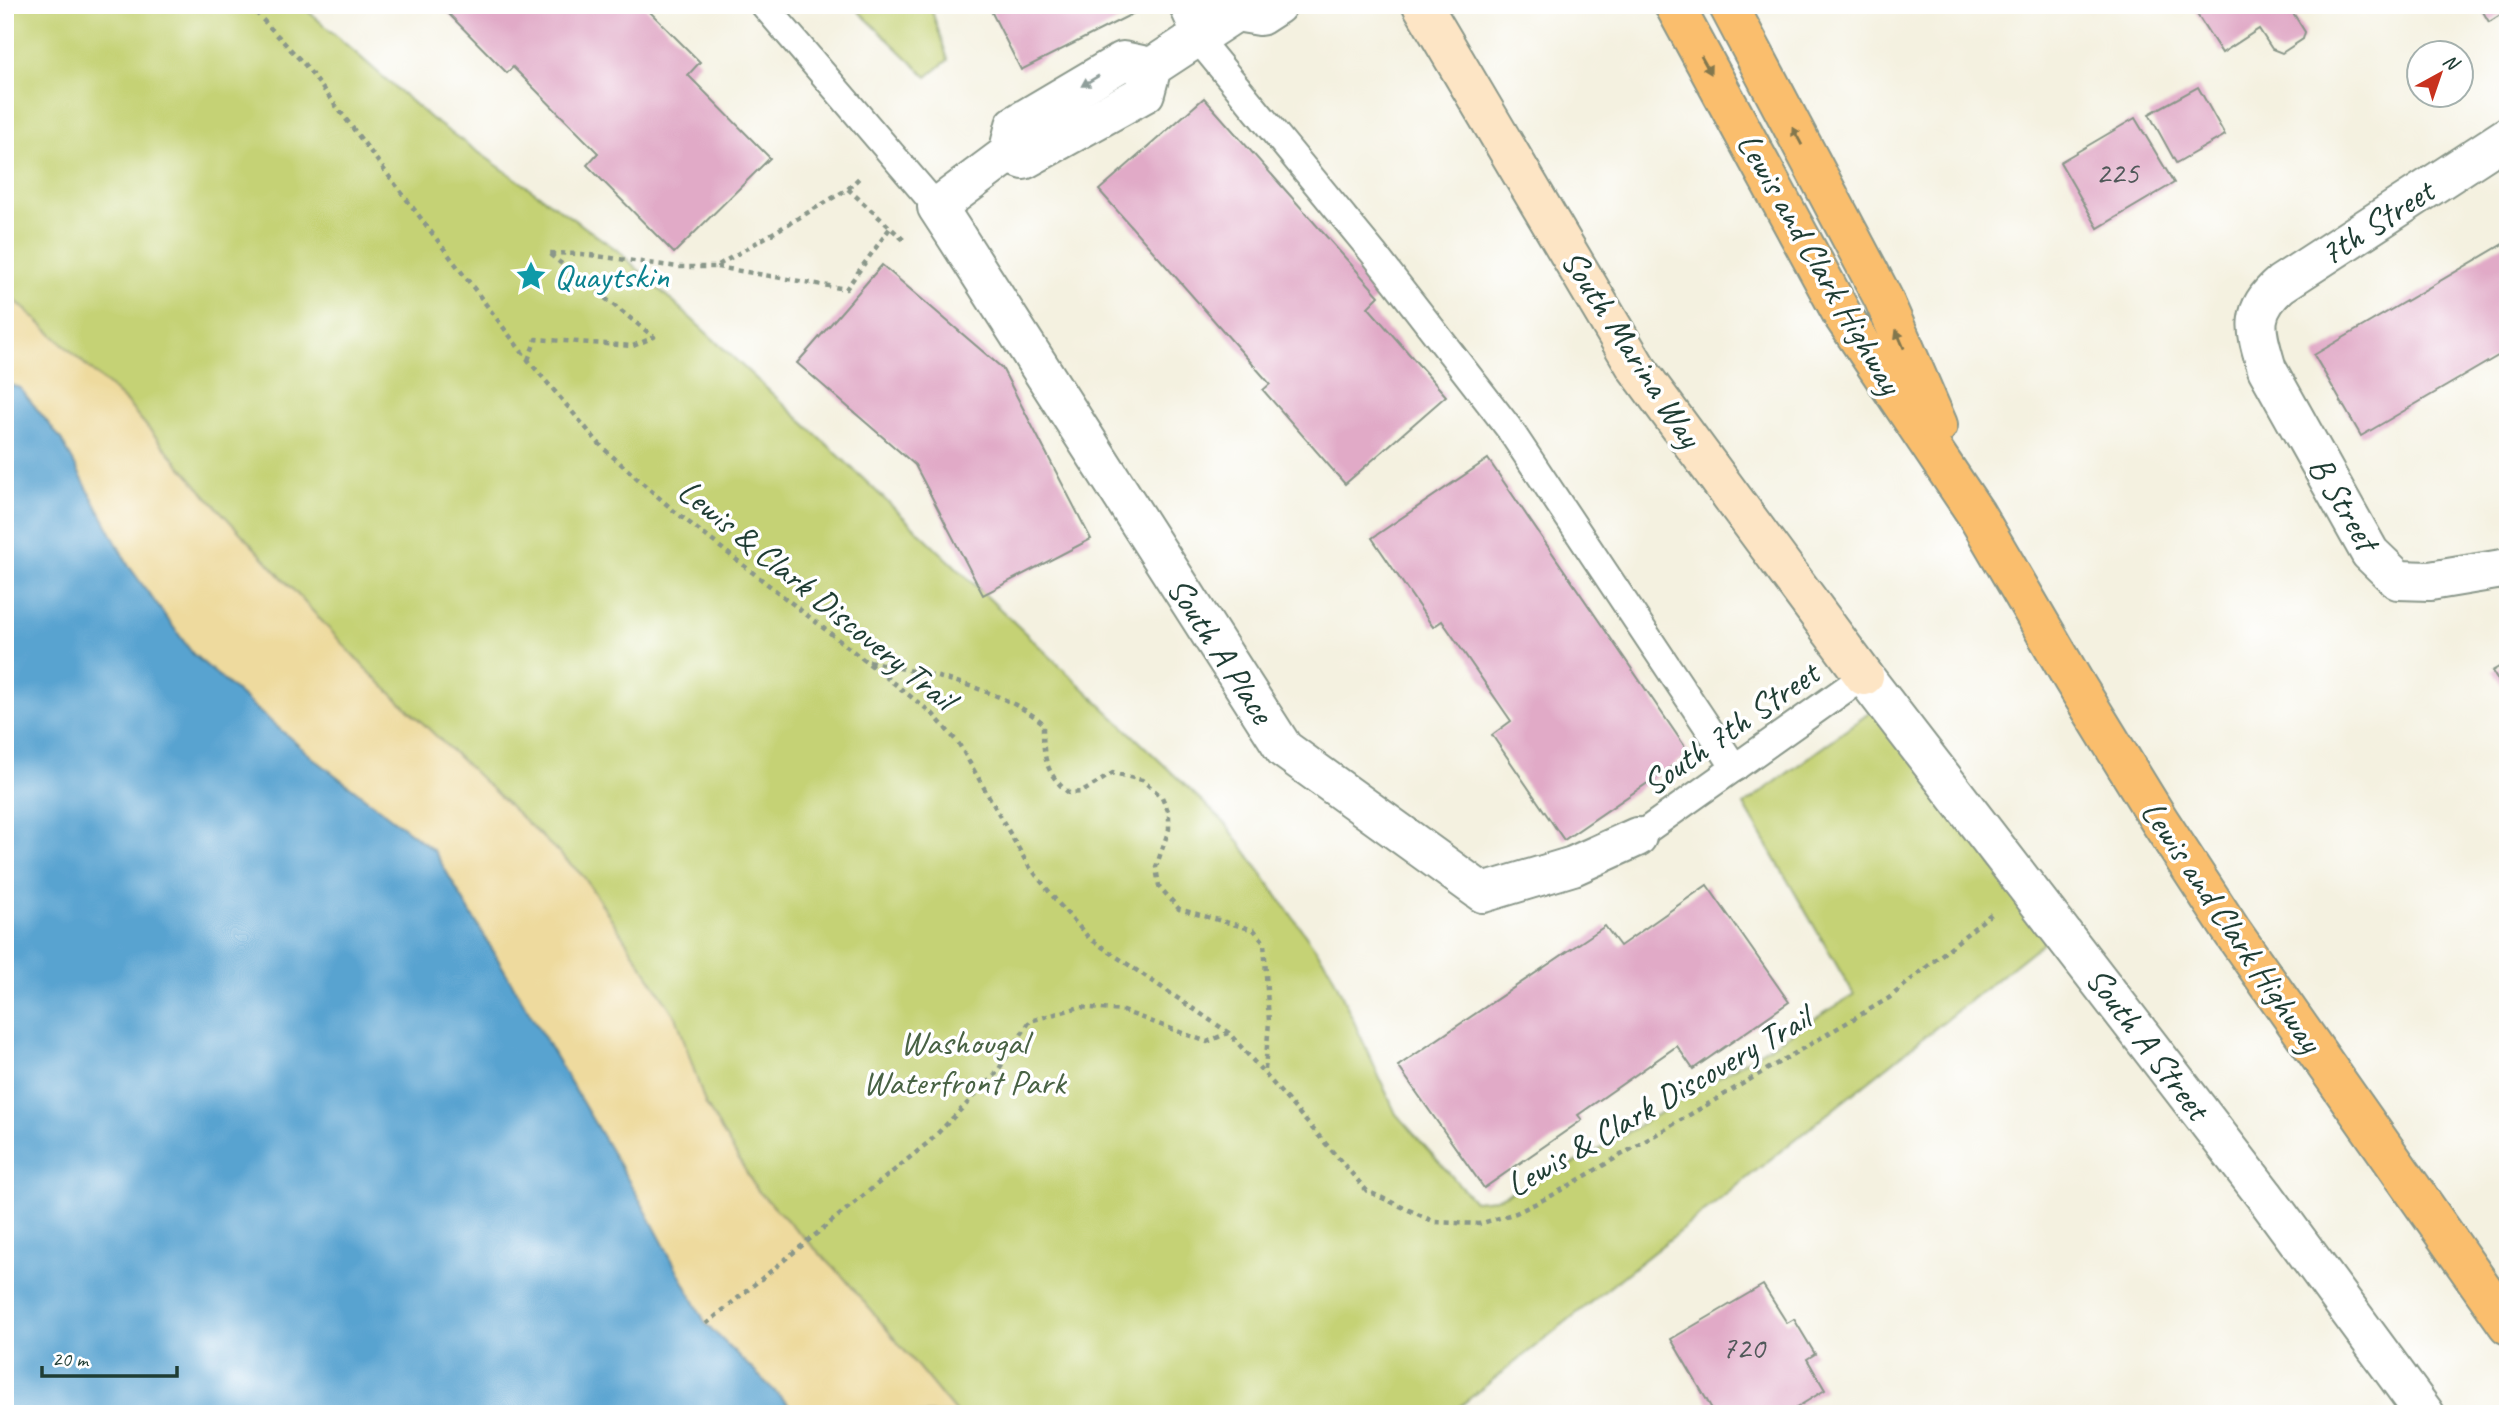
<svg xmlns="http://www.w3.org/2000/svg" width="2513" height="1419" viewBox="0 0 2513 1419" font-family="Caveat,sans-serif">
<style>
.green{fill:#c5d274;stroke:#728854;stroke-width:2}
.sand{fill:#eeda9e;stroke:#868c69;stroke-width:2}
.water{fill:#58a3d0;stroke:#3c7082;stroke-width:2}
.building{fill:#e1aac7}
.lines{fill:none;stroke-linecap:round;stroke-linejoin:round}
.lane-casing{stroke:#8a978a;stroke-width:30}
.street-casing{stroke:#8a978a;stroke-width:42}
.secondary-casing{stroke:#8a978a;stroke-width:42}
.highway-casing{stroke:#8a978a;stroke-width:42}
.path{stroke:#8a978a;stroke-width:4.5;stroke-dasharray:5 5;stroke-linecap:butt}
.lane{stroke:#fff;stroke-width:26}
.street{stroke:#fff;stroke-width:38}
.secondary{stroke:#fde5c5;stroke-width:38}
.highway{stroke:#fabe6d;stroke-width:38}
.oneway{fill:#82774e}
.oneway2{fill:#8f9e9a}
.labels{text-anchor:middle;stroke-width:7;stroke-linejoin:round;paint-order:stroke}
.number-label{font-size:32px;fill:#505859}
.street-label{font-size:35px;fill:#1f3d34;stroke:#fff}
.culture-label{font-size:35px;fill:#0d838f;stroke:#fff;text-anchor:start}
.park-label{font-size:35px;fill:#486244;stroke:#fff}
</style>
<rect width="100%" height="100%" fill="#fff"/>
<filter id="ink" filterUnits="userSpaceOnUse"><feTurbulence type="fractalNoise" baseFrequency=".0143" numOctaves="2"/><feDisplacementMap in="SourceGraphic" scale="14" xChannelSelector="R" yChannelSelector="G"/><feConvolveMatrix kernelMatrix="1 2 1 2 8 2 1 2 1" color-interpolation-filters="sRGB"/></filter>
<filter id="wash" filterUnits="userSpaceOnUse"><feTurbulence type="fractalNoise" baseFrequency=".00686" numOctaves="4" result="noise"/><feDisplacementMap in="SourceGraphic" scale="28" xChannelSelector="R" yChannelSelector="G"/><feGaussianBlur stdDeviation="1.57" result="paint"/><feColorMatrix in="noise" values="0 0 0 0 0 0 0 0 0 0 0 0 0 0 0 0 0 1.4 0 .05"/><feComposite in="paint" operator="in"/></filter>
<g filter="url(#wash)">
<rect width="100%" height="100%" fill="#f4f1e0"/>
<g class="green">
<path d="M5,5H301L430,118L617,250L833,450L1226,824L1330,969L1396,1114L1474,1201L1496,1199L1585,1158L1854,995L1744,805L1880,705L2046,940L1450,1414H798L20,388L5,383Z"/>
<path d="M852,5H930L948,60L927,77Z"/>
</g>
<path class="sand" d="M5,291L126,402L202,491L365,668L584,877L677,1019L705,1103L757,1190L845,1279L957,1414H798L706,1324L641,1202L434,851L313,758L193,654L128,565L61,439L20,388L5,383Z"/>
<path class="water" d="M5,383L20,388L61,439L128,565L193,654L313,758L434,851L641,1202L706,1324L798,1414H5Z"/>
<g id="blocks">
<g class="building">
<path d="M440,5H643L700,62L688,75L770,158L674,253L587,165L598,153L513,67L507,73Z"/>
<path d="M988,5H1150L1021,70Z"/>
<path d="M2191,5H2294L2290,8L2305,32L2303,39L2282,53L2272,49L2259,29L2222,53Z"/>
<path d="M2479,5H2508V10L2489,22Z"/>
<path d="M2198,87L2225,135L2176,163L2149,114Z"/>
<path d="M1204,98L1379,296L1368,307L1446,396L1345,484L1263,390L1270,384L1099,190Z"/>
<path d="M2135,118L2174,183L2098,228L2060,162Z"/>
<path d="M2508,241V350L2361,436L2314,355Z"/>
<path d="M882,265L1002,368L1091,539L983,595L915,465L797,363Z"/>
<path d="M1488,459L1690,754L1564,840L1492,735L1511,721L1442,621L1433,627L1372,538Z"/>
<path d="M2508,662V697L2492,671Z"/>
<path d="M1707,885L1789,1002L1693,1069L1677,1046L1578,1115L1582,1120L1484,1188L1398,1066L1605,926L1620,946Z"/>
<path d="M1763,1285L1787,1323L1794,1319L1815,1354L1807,1359L1825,1390L1786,1414H1715L1671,1339Z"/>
</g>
</g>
</g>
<g filter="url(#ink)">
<use href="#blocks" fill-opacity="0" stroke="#8a978a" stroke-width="2"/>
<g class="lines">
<g class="lane-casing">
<g id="lane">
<path d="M764,5L937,207"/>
<path d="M1182,5L1197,38L1374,254L1508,427L1735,768"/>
<path d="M1637,837L1864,676"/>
</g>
</g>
<g class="street-casing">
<g id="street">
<path d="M1236,12L1260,16L1277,5"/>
<path d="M1152,67L1123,61L1015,125L1008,154L937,207L954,233L1284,749L1483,893L1573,866L1637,837"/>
<path d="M2508,136L2281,284C2248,312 2256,331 2267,369L2370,553L2398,580L2430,581L2508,568"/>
<path d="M1008,154L1024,160L1145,93L1152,67L1236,12L1239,5"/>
<path d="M1864,676L2264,1195L2425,1414"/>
</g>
</g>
<g class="secondary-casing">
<path id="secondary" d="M1422,5L1636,367L1864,676"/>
</g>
<g class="highway-casing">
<g id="highway">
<path d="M1674,5L1843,316L1976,514L2073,680L2159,820L2231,930L2508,1325"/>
<path d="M1728,5L1883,298L1938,425"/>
</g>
</g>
<g class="path">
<path d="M249,5L305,65L528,360L603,448L673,510L933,714L959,744L1028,865L1059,904L1089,938L1229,1033L1367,1191L1435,1222L1479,1224L1516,1213L1551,1196L1889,998L1991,914"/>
<path d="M848,189L907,243"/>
<path d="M717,267L846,289L890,228"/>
<path d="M528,360L536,339L633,346L654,337L548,253L582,254L678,267H715L848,189L862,175"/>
<path d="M869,661C927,675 996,685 1043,723C1043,754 1044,773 1069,793L1082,792L1113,773L1142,780L1162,797L1169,813V829L1156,867L1159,886L1179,909L1254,930L1264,942L1269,1022L1265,1070"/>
<path d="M706,1324L930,1141L995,1075L1030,1021L1080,1007L1123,1011L1207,1042L1228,1033"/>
</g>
<use href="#lane" class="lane"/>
<use href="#street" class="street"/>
<use href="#secondary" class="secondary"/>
<use href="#highway" class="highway"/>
</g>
<defs><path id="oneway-solid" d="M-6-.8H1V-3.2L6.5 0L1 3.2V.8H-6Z" transform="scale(1.75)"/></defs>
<g class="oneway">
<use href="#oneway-solid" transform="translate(1706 65) rotate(61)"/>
<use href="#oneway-solid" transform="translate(1797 136) rotate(-118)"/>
<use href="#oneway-solid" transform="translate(1900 339) rotate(-113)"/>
</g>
<use class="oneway2" href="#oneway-solid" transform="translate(1090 81) rotate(149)"/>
</g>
<defs>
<g id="sight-bare" transform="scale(2.415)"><path d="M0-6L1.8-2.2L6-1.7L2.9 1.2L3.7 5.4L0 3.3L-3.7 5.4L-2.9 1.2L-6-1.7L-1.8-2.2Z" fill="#0f9aa8" stroke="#fff" stroke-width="2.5" paint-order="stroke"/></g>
</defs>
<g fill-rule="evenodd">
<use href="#sight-bare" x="531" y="276"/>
</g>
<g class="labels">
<g class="number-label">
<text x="2117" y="183">225</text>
<text x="1743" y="1358">720</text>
</g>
<g class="street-label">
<text transform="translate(2376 222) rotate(-33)" y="12">7th Street</text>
<text transform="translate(1820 263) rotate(60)" y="12">Lewis and Clark Highway</text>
<text transform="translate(1632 348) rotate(57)" y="12">South Marina Way</text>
<text transform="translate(2344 503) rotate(59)" y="12">B Street</text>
<text transform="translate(817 594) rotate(39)" y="12">Lewis &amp; Clark Discovery Trail</text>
<text transform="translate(1221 650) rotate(57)" y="12">South A Place</text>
<text transform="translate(1730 728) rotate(-35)" y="12">South 7th Street</text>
<text transform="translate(2232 926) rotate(56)" y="12">Lewis and Clark Highway</text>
<text transform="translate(2148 1043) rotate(53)" y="12">South A Street</text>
<text transform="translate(1658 1101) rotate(-30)" y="12">Lewis &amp; Clark Discovery Trail</text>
</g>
<g class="culture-label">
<text x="554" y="288">Quaytskin</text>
</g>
<g class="park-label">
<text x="964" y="1054">Washougal<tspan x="964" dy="40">Waterfront Park</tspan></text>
</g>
</g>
<rect width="2513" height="1419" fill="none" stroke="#fff" stroke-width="28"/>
<g transform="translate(2440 74) rotate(40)"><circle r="33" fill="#ffffff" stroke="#a5b1ae" stroke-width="2"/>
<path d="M0-5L12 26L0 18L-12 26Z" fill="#c8321e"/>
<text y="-10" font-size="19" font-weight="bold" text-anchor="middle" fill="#1f3d34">N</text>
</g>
<path d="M42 1366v10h135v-10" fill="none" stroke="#1f3d34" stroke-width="3.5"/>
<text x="52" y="1366" font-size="21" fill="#1f3d34" stroke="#ffffff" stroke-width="5" paint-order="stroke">20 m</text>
</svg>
